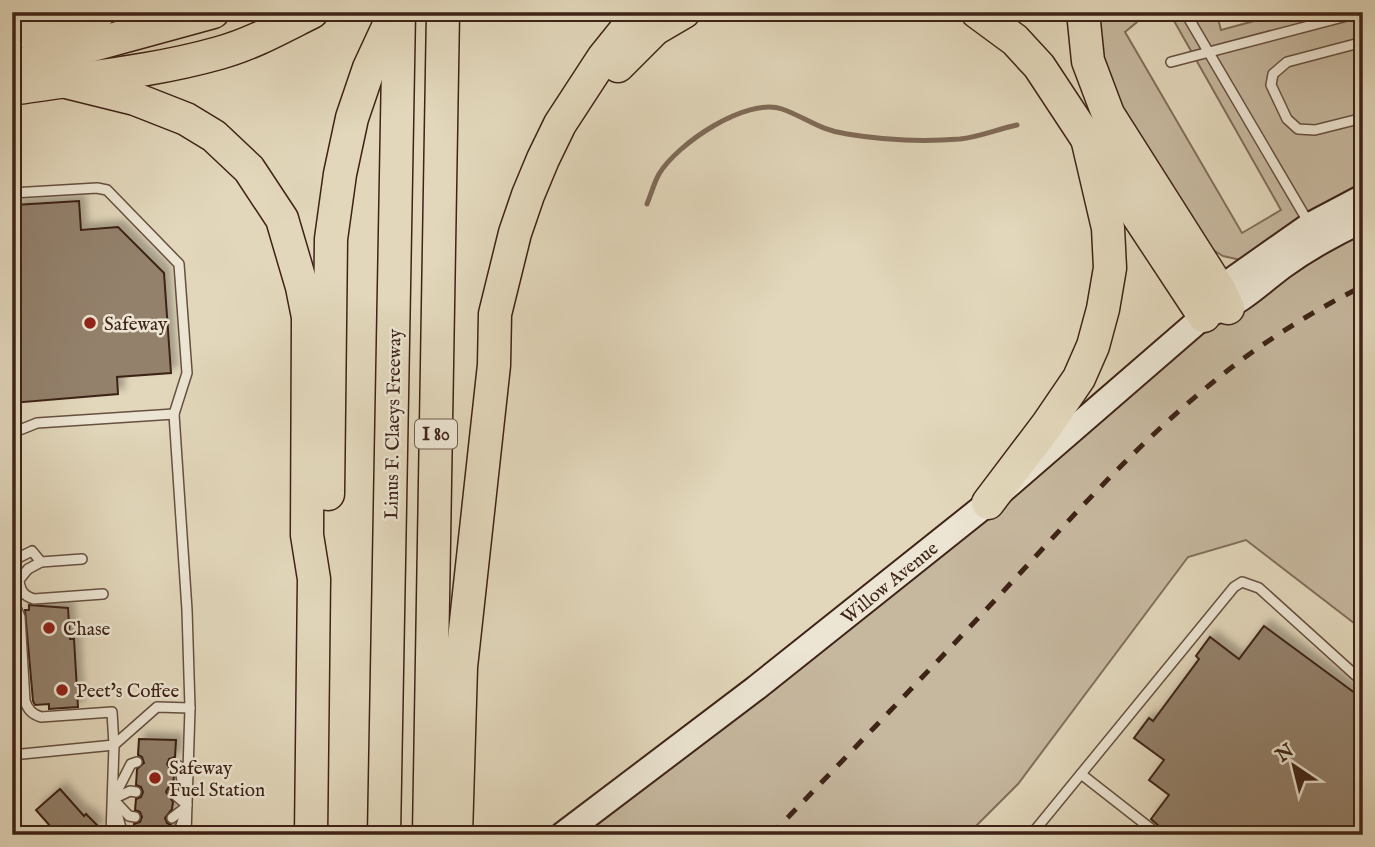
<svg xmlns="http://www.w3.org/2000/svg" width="1375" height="847" viewBox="0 0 1375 847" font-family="'IM FELL English',serif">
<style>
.green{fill:#c6b89f;stroke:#826e5b;stroke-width:2}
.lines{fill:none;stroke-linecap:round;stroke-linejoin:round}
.stream{stroke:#7f6a58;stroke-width:5}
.building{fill:#93816c;stroke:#3e2317;stroke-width:2;filter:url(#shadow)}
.lane-casing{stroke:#675040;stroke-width:12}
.secondary-casing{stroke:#3e2317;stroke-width:28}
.highway-casing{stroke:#3e2317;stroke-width:35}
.lane{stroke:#ece5d3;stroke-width:9}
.secondary{stroke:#ece5d3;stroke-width:24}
.highway{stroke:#e2d7bb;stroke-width:32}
.rail{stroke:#3e2317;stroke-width:5;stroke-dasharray:12 12;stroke-linecap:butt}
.poi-dot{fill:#8f2418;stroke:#ece5d3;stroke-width:2.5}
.labels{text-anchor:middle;stroke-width:5;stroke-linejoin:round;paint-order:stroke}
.shield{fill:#ece5d3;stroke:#725d4f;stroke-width:2}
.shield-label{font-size:18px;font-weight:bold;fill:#3e2317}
.poi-label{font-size:19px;fill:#3e2317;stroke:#ece5d3;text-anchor:start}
.street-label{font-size:19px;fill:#3e2317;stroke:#ece5d3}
</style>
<defs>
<filter id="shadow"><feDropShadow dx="6" dy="-6" stdDeviation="3.5" flood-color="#0004"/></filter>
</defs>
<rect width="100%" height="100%" fill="#e2d7bb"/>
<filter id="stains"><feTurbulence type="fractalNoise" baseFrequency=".00286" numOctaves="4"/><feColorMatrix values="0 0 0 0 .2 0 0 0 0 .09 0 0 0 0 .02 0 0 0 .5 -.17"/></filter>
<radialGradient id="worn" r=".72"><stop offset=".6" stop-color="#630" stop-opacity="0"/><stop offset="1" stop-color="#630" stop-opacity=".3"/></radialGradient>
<g class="green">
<path d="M1097,12L1136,14L1137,22L1125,32L1242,233L1281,210L1169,12H1212L1217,15L1221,30L1287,12H1363V197L1254,263L1223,256L1210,248L1127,123L1104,69Z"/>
<path d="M1363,220V630L1246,540L1188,557L1018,784L967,835H563L1204,316Z"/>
</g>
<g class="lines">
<path class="stream" d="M647,204C651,194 654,183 659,174C677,144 746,97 782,109C805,117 821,131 847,134C883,140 923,142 960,139C979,137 998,129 1017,125"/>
</g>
<g class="building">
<path d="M79,201L81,230L118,227L164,273L171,373L117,377L118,394L12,403V235H17L15,205Z"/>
<path d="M29,605L68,608L70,639H74L78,707L49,709V704L35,705L33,701L25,610H29Z"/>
<path d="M1264,626L1363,699V835H1169L1151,819L1169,795L1149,780L1164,760L1134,738L1149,718L1153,721L1199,659L1196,656L1210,637L1239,659Z"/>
<path d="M139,739L176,740L175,757L169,759L167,764L174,775L173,786L168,788L166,792L173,802L172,809L165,818L167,823L171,825V835H134V824L140,822L142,817L140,812L135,810L136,799L141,797L143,792L141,787L136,785L137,769L144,763L142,757L138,755Z"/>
<path d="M60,789L84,816L86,814L98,826L88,835H58L36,810Z"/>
</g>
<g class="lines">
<g class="lane-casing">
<g id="lane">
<path d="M1185,12L1310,225"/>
<path d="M1363,42L1287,62L1273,74L1271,85L1287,119L1298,129L1315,130L1363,118"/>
<path d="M1171,62L1362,12"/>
<path d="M12,193L97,188L107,190L179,264L187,373L174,414L187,610L190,708L186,835"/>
<path d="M12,433L37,423L174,414"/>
<path d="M12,561L32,551L41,562L82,559"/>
<path d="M41,562L28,569L19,580C20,591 24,596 34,599L103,594"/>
<path d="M12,598L20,617L25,701C28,710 32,714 41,717L112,712L114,745L111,835"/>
<path d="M12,755L114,745L157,707L190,708"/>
<path d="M174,764L179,766L184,789"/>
<path d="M1081,774L1159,835"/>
<path d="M173,793L187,805"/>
<path d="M113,799L130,791L136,792"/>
<path d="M114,800L129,816L135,817"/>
<path d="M172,818L186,807"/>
<path d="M123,835L113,799L131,764L137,762"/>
<path d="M178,835L184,816"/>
<path d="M1031,835L1234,587L1242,582L1259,588L1363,682"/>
</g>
</g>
<g class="secondary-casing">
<g id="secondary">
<path d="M1211,313C1239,305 1260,283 1283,266C1308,248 1335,233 1363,220"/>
<path d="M562,835L756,688L988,503L1204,316L1219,289L1310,225L1363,197"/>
</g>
</g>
<g class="highway-casing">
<g id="highway">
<path d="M977,12L1015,40L1039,66L1204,316"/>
<path d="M1083,12L1088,61L1108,114L1219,289L1228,308"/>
<path d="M12,34L99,12"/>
<path d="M618,66L655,29L684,12"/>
<path d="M12,67L213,12"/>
<path d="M62,81L135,99L186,119L214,136L249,169L282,219L302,287L308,317L307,535L314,579L311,835"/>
<path d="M12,89C81,78 152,72 219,53C252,44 282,27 312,12"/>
<path d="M328,494L331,239L340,174L352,118L369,68L394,14"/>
<path d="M988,503L1047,425L1079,378L1093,346L1103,309L1110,268L1108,228L1087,138"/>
<path d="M384,835L399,12"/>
<path d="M429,835L443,12"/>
<path d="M456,835L461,667L494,365L495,314L515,233L528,195L543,159L560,124L603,58L640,12"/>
</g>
</g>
<use href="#lane" class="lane"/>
<use href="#secondary" class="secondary"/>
<use href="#highway" class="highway"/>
<path class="rail" d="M771,835C847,756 923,677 998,597C1066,524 1134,446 1212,383C1258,345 1309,313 1363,286"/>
</g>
<g class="poi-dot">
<circle cx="90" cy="323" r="7"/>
<circle cx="49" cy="628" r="7"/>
<circle cx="62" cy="690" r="7"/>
<circle cx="155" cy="778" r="7"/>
</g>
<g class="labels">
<rect class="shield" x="415" y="419.5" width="42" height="29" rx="5"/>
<g class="shield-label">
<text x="436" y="440">I 80</text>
</g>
<g class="poi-label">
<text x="104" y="330">Safeway</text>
<text x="63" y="635">Chase</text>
<text x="76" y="697">Peet's Coffee</text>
<text x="169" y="774">Safeway<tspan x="169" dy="22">Fuel Station</tspan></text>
</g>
<g class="street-label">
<text transform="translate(392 424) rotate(-89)" y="7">Linus F. Claeys Freeway</text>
<text transform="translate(889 582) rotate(-39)" y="7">Willow Avenue</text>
</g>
</g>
<rect width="1375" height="847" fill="none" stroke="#e2d7bb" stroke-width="42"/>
<rect x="14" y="14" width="1347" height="819" fill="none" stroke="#3e2317" stroke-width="3.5"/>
<rect x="21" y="21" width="1333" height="805" fill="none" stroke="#3e2317" stroke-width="2"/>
<g transform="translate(1294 766) rotate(325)" stroke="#ece5d3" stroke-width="5" paint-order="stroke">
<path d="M0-5L12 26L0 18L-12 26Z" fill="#3e2317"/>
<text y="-10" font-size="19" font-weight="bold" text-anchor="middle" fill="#3e2317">N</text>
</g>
<rect width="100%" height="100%" filter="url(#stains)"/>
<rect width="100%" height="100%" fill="url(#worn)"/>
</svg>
